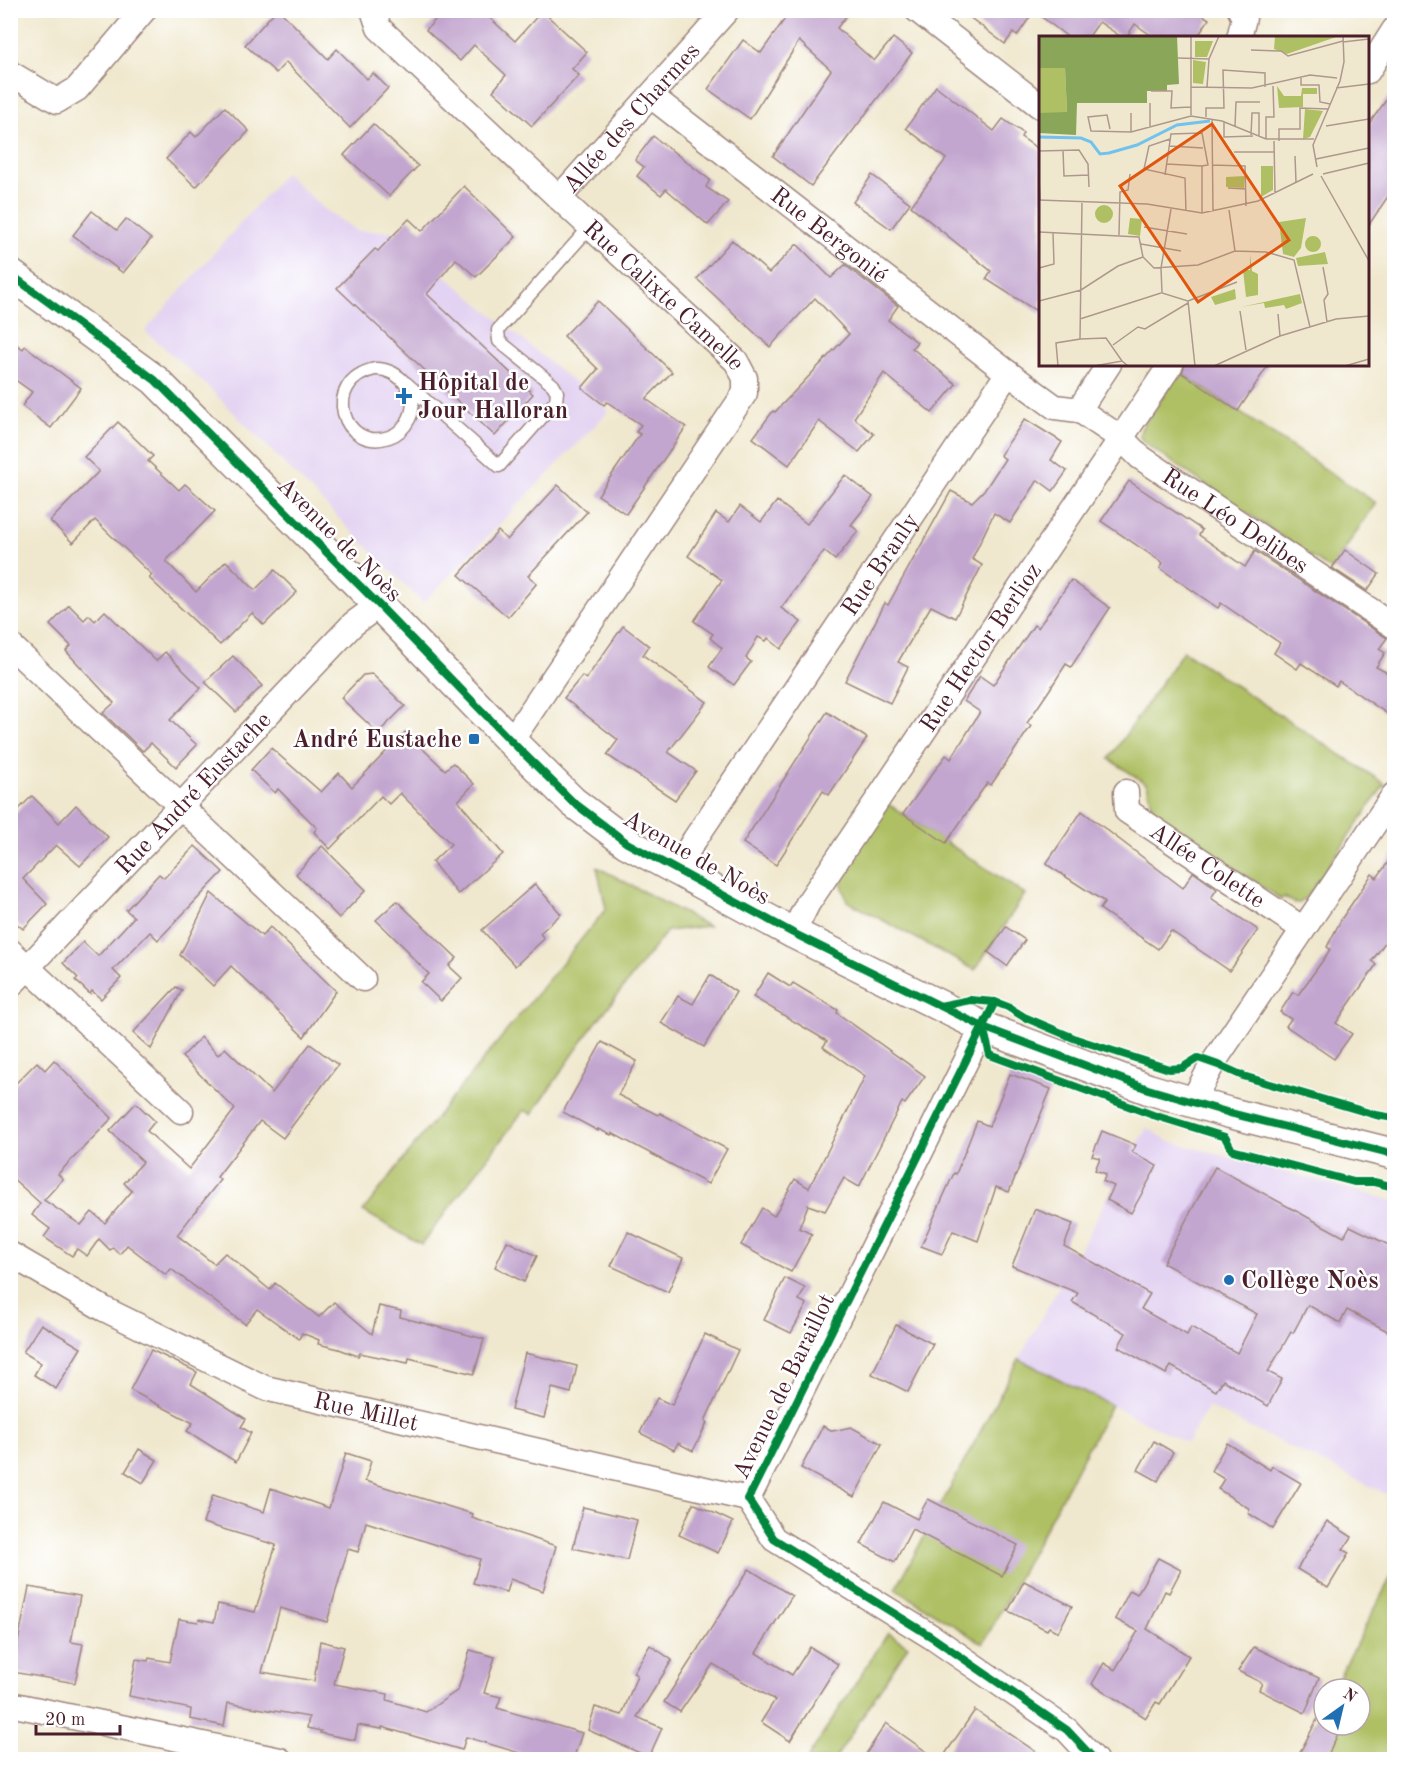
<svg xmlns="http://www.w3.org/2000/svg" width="1405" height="1770" viewBox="0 0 1405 1770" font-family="'Old Standard TT',serif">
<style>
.built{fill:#e3d3f2}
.green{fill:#aec063;stroke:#7c7047;stroke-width:1.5}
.building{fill:#c2a6cf}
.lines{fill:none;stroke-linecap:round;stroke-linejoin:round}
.service-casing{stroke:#9d847c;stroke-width:15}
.minor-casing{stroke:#9d847c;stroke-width:27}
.tertiary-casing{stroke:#9d847c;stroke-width:33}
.service{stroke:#fff;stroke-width:12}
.minor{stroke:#fff;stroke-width:24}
.tertiary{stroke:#fff;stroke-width:30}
.cycleway-casing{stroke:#fff;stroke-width:11}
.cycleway{stroke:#00873e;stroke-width:8}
.poi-dot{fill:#1f6fb2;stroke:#fff;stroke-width:2}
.labels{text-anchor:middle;stroke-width:5;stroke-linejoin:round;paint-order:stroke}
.street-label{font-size:24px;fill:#4a1f2b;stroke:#fff}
.poi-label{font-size:24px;font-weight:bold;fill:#4a1f2b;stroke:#fff;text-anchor:start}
.inset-river{fill:none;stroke:#71c2ec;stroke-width:3}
.inset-road{fill:none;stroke:#ae988d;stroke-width:1.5}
.view{fill:#e0560e;fill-opacity:0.15;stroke:#e0560e;stroke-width:3}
.inset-edge{fill:none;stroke:#4a1f2b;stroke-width:3}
</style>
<rect width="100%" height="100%" fill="#fff"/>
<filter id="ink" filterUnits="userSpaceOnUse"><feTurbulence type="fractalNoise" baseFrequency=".0167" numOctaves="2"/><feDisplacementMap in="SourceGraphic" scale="12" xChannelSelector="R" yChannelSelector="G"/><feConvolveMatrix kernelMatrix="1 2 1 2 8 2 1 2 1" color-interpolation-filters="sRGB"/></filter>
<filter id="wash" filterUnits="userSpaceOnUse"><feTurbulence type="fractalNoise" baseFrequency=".008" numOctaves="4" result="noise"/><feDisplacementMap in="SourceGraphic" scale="24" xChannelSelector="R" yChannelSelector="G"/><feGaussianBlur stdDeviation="1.35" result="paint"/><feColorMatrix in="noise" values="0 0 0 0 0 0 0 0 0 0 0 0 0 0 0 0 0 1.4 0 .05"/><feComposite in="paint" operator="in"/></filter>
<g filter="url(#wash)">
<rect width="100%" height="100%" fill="#f0e8ce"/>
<g class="built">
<path d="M285,173L324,209L357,231H391L609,411L423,603L202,381L145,331Z"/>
<path d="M1147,1127L1168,1141L1394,1201V1498L1208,1407L1187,1443L1019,1359Z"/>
</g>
<g class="green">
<path d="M1179,372L1376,503L1331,570L1143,442L1139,435L1142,427Z"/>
<path d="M1183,651L1385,784L1310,893L1300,903H1294L1284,897L1281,899L1155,817L1147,784L1109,759Z"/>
<path d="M888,804L1025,894L975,970L847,901L839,875Z"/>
<path d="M597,867L708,926L667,931L588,1033L532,1114L524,1110L421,1245L363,1211L438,1115L606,909Z"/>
<path d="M1019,1359L1111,1405L983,1644L896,1589Z"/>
<path d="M1394,1571V1759L1296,1760L1324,1706V1725H1360V1689H1333Z"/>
<path d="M888,1633L908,1646L835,1759H807Z"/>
</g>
<g id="blocks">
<g class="building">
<path d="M276,10H279L328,59L337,49L367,79L373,73L388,88L350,128L286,62L276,73L245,45Z"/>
<path d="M444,10H481L515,41L542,11L587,52L572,69L579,75L532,126L493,91L506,75L474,45L460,61L426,30Z"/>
<path d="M791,10H851L837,28L874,61L893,38L912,53L811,186L773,156L831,70L799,41L750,119L708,89L743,40L761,53Z"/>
<path d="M960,10H1195L1209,19L1197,38H1155L1135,24L1126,38H1123L1099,22L1088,38H1069L1034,11L1017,36L1013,33L1005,44Z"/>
<path d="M936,86L994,131L1003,119L1023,133L1021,137L1041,151V314L986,279L991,271L911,206L946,159L906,128Z"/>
<path d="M1395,88V186L1368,226V125Z"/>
<path d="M225,107L249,131L196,187L166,159L191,132L196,137Z"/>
<path d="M373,124L418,166L389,196L344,155Z"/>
<path d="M653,136L710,180L706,187L728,202L708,225L666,189L661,195L637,176L644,167L635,160Z"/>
<path d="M872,175L910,203L891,229L853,202Z"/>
<path d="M464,186L516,237L476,277L456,259L427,294L533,394L495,436L337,288L375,249L378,251L409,219L422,231Z"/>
<path d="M92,211L117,230L126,219L151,239L123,273L73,235Z"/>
<path d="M732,240L769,273L797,244L831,278L845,265L898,306L888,320L917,342L912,348L956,384L932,413L884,373L854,418L874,434L859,452L819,421L789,465L753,438L773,411L775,412L849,334L815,298L770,347L697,279Z"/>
<path d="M598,301L672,372L646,399L686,427L626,514L598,495L640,434L636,432L641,425L607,402L604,405L582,388L598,369L564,336Z"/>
<path d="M10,340L23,349L25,346L81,388L51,428L22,406L32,392L10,376Z"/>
<path d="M1185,364H1269L1238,411L1182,373Z"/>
<path d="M1025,419L1062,442L1051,460L1067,471L1053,491L1038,480L1010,523L994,513L972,559L982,565L955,618L931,606L898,662L908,667L890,703L845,681L885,603L888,605L951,491L972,502L986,488L1005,459L1000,455Z"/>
<path d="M118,422L153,456L148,461L179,490L185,484L215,511L166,561L196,592L226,561L255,590L275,570L297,592L264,625L252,613L220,645L149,578L152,575L95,520L73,543L50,521L99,471L84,457Z"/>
<path d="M845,475L873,497L851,525L858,531L835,560L824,551L781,608L801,622L781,649L768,638L766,641L758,637L746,658L751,662L734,685L709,667L722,648L710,638L713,634L694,621L722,580L688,556L716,513L729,522L740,506L761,522L777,501L807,524Z"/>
<path d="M1129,481L1202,530L1199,535L1245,567L1255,551L1387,638L1379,649L1385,653L1376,667L1395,677V719L1339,681L1336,686L1301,663L1297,669L1274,653L1280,643L1221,603L1218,608L1160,568L1163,563L1101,521Z"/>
<path d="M558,485L587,512L528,576L537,583L508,617L459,575L498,531L507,540Z"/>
<path d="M1345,550L1379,574L1367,591L1332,568Z"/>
<path d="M1071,580L1110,608L1071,667L1066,664L1050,689L1027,723L1031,726L991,785L987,783L946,843L903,814L946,755L951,759L980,712L964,701L980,676L993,685L1034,625L1038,628Z"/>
<path d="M69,605L84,620L89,615L95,621L105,611L156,661L165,652L201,688L170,720L197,745L176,767L151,743L143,751L103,713L114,703L66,651L71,646L50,625Z"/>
<path d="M623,626L649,646L643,655L707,702L668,752L696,771L675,800L607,755L618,740L564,698L582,676L586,679Z"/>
<path d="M233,656L262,686L236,712L205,682Z"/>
<path d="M372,674L405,706L378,733L341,698L363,675Z"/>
<path d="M827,712L867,738L829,795L823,791L776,865L743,843Z"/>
<path d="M405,732L445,770L453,763L474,784L458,801L503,854L458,894L432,862L451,844L400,793L389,804L381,796L330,849L314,832L317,828L278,789L275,793L251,770L271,748L321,792L339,773L352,787Z"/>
<path d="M32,796L59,823L76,805L108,837L80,866L56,845L23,879L47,904L23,929L10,918V818Z"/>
<path d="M1082,811L1183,888L1193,872L1217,889L1211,898L1258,930L1230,971L1171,931L1158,949L1100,909L1105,902L1046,864Z"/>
<path d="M195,846L223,872L158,940L150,932L113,970L121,978L101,999L92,991L90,994L75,980L78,978L63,963L83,942L98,956L134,917L126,910L159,874L164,878Z"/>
<path d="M322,846L366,890L339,918L296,874Z"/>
<path d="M1395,852V928L1372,961L1376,965L1336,1023L1352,1034L1334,1059L1286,1026L1291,1019L1280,1012L1293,992L1298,995L1326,956L1330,949L1327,947L1342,918L1372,874L1377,878Z"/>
<path d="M535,884L561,914L540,933L544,939L515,966L482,930Z"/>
<path d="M211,893L262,936L270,927L336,991L304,1037L231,966L213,986L180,955Z"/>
<path d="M397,901L457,958L449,966L462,978L441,1001L421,982L429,974L408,953L409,952L376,920Z"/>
<path d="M1006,927L1025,940L1007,966L988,952Z"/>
<path d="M768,973L790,987L793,983L838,1010L837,1013L925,1076L905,1104L902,1102L859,1187L844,1178L825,1211L808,1205L799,1228L812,1234L791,1272L741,1245L762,1208L774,1216L795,1179L809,1188L865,1076L823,1047L827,1041L753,997Z"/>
<path d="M710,975L736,992L704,1047L661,1023L678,996L693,1004Z"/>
<path d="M176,987L182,990L151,1049L133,1033Z"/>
<path d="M201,1037L218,1055L225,1048L272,1093L310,1044L338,1065L283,1138L260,1121L217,1177L220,1180L177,1235L214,1264L225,1253L270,1290L275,1283L319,1317L334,1302L372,1334L379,1306L401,1311L400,1317L484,1339L474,1374L409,1358L408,1363L360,1353L358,1356L339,1349L318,1344L319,1340L302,1333L299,1339L257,1309L245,1324L171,1269L166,1275L127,1245L120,1254L113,1248L110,1250L99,1239L87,1256L77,1249L72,1256L44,1237L50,1229L32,1215L40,1203L10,1176V1089L37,1062L45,1070L54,1060L112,1118L58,1174L63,1179L44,1200L81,1225L92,1212L105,1223L132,1191L124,1183L143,1162L110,1131L136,1103L155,1121L147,1131L189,1169L235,1109L182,1057Z"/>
<path d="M602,1042L637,1061L618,1095L658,1115L660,1113L727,1149L708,1184L612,1133L611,1135L598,1129V1131L563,1112Z"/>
<path d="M1010,1074L1051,1089L1009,1192L996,1187L978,1241L953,1231L942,1254L921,1246L954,1173L956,1174L977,1121L989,1126Z"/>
<path d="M1102,1131L1136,1145L1132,1152L1157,1166L1131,1213L1107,1200L1114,1186L1103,1181L1106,1174L1095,1170L1100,1158L1092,1156Z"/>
<path d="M1215,1167L1344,1237L1350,1226L1395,1248V1335L1347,1310L1340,1323L1308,1305L1293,1333L1291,1332L1268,1372L1282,1379L1268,1406L1223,1380L1216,1391L1171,1366L1166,1374L1118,1347L1126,1333L1072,1302L1078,1293L1012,1266L1035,1209L1073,1224L1064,1246L1150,1294L1141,1309L1187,1335L1191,1327L1237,1353L1257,1314L1163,1263Z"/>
<path d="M628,1232L683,1258L668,1292L611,1266Z"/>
<path d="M507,1241L537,1256L524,1282L495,1267Z"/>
<path d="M785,1278L805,1288L799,1300L807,1304L791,1333L764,1320Z"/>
<path d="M41,1324L81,1348L56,1389L34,1375L41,1363L23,1352Z"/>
<path d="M896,1325L933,1344L908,1392L872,1374Z"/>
<path d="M705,1334L738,1350L705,1421L707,1423L693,1451L678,1443L674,1450L640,1433L657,1398L672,1405Z"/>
<path d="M151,1350L197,1372L191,1384L246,1419L241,1427L251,1433L236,1462L187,1431L193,1423L130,1390Z"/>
<path d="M525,1353L577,1366L571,1393L552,1388L544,1418L511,1410Z"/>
<path d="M823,1426L833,1431L851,1427L882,1444L854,1497L801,1468Z"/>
<path d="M1154,1441L1173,1452L1158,1481L1138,1470Z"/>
<path d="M1227,1443L1270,1470L1272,1466L1301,1483L1273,1529L1248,1513L1250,1509L1218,1489L1224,1479L1211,1471Z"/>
<path d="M139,1449L157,1460L143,1483L125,1472Z"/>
<path d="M346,1453L371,1461L365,1481L473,1514L472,1518L556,1546L543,1591L510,1579L506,1592L473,1583L480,1559L366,1522L358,1552L348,1549L327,1622L280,1608L262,1672L314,1681L320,1641L344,1647L334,1684L388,1694L387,1700L426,1712L458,1690L470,1650L495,1657L484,1693L501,1697L497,1708L582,1733L573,1760H543L466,1737L462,1750L382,1727V1729L358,1725L355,1740L320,1733L321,1731L307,1728L309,1717L228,1703L224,1726L190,1719L191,1709L129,1696L136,1659L148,1661L149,1658L170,1662L179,1619L198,1622L199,1619L214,1622L218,1604L255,1612L276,1545L203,1523L213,1495L264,1512L271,1488L329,1508Z"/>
<path d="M928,1499L1018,1545L1002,1576L912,1529L895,1562L861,1544L884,1502L917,1519Z"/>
<path d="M693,1503L733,1522L718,1553L679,1535Z"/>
<path d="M583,1507L637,1520L627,1560L573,1548Z"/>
<path d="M1327,1521L1352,1537L1343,1550L1349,1553L1328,1588L1297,1569Z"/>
<path d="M1158,1558L1181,1570L1169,1593L1165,1591L1147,1629L1189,1656L1160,1704L1156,1702L1146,1718L1092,1684L1104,1663L1115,1670L1138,1631L1115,1619L1130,1590L1137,1594Z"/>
<path d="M749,1569L792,1596L756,1653L792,1675L810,1647L838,1664L790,1741L761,1722L775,1700L713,1664L680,1712L664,1702Z"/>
<path d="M1024,1581L1072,1606L1058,1632L1049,1627L1047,1630L1008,1611Z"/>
<path d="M29,1587L80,1596L71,1642L83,1644L75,1683L12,1672Z"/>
<path d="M650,1645L672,1660L637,1717L662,1728L649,1757L588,1730L595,1707L622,1715L637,1675L633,1673Z"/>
<path d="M1254,1647L1319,1678L1305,1713L1259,1690L1262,1683L1238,1671Z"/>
<path d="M975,1710L1048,1760H941Z"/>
<path d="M1319,1716L1324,1719V1725H1337L1341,1727L1326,1760H1296Z"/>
<path d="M886,1723L938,1760H862Z"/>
</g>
</g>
</g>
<g filter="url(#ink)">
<use href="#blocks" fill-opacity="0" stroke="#9d847c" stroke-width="1.5"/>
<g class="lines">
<g class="service-casing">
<g id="service">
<path d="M375,369C400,368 421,395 409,419C405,427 398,434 389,437C343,453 320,381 375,369Z"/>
<path d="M406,383L499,466L556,401L557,392L553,385L499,341L498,330L590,227"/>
</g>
</g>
<g class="minor-casing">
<g id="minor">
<path id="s1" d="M373,10L379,28L559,198L736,361L745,378V393L511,741"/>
<path d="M917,10L1040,106"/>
<path d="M1239,38L1244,18L1240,10"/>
<path d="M1368,71L1394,30"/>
<path d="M10,73L57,101L77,89L144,10"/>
<path id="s2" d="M651,96L1008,373"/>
<path id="s3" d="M559,198L727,10"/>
<path id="s4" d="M1079,410L1122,439L1140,457L1394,626"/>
<path d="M10,645L363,979"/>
<path id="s5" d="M1126,792L1127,811L1303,929"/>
<path id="s6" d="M675,871L695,839L1008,373L1055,407L1079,410L1109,364"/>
<path id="s7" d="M793,933L808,903L1171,364"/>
<path d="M10,951L181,1111"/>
<path id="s8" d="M10,986L353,624L379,605"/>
<path d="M983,1027L748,1499L774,1539L932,1637L1067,1730L1095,1760"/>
<path d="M1192,1102L1213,1063L1394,795"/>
<path id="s9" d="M10,1254L104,1309L265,1388L748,1499"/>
<path d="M10,1704L280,1760"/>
</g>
</g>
<g class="tertiary-casing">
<path id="tertiary" d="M10,274L155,380L379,605L511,741L573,802L627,843L793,933L983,1027L1148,1089L1230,1113L1394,1154"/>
</g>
<use href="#service" class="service"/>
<use href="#minor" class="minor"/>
<use href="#tertiary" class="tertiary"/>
<g class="cycleway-casing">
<g id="cycleway">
<path d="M10,274L155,380L379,605L511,741L573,802L627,843L793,933L983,1027L1148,1089L1230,1113L1394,1154"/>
<path d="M995,1002L748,1499L774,1539L932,1637L1067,1730L1095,1760"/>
<path d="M940,1006L970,1000L995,1002L1008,1007L1024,1017L1076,1039L1169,1069L1182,1068L1198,1058L1221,1066L1243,1076L1376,1115L1394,1118"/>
<path d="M983,1027L990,1055L1153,1115L1225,1137L1232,1150L1354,1182H1374L1394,1187"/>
</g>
</g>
<use href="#cycleway" class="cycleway"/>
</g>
</g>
<g class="poi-dot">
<path d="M401 387h6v6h6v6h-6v6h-6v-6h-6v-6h6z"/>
<rect x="468" y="733" width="12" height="12" rx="3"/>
<circle cx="1229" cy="1280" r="6"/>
</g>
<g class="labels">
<g class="street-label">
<text dy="8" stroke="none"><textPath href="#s3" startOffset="108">Allée des Charmes</textPath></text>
<text dy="8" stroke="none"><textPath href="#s2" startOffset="226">Rue Bergonié</textPath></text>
<text dy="8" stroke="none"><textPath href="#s1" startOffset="410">Rue Calixte Camelle</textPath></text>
<text dy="8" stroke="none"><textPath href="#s4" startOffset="192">Rue Léo Delibes</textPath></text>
<text transform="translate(340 539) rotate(45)" y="8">Avenue de Noès</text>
<text dy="8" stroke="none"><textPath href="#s6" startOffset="369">Rue Branly</textPath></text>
<text dy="8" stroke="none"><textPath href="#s7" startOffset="342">Rue Hector Berlioz</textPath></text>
<text dy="8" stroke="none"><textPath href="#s8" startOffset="266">Rue André Eustache</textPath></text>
<text transform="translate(697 857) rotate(30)" y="8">Avenue de Noès</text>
<text dy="8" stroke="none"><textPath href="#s5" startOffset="116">Allée Colette</textPath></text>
<text transform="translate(783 1386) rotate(-64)" y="8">Avenue de Baraillot</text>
<text dy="8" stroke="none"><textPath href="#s9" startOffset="392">Rue Millet</textPath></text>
</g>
<g class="poi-label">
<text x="418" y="390">Hôpital de<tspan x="418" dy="28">Jour Halloran</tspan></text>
<text x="462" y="747" text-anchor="end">André Eustache</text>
<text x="1241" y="1288">Collège Noès</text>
</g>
</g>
<g transform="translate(1039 36)">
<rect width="330" height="330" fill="#f0e8ce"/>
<path d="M236,0H300L248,18L235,13ZM156,5H174L168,21H156ZM154,24L167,26L164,48L154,47ZM0,32H26L28,77H0ZM238,50L245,60H262L263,52H278V58H264V71L240,72ZM266,73L284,75L271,101L264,103ZM222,130H234V154L222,161ZM206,140L205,152L187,151V141ZM56 178a9 9 0 1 1 18 0a9 9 0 1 1-18 0ZM91,182L103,183L101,200L89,198ZM267,182L262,212L255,221L244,218L240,186ZM266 208a8 8 0 1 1 16 0a8 8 0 1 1-16 0ZM286,216L289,228L259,230L257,222ZM211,218L213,235L219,238V259L207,261L204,234H211ZM196,253L197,263L176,269L172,261ZM261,258L263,267L247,273L245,269L226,272L225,267L202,271Z" fill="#aec063"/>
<path d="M0,0H138L140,48L128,49V55H108V67H38L37,99L0,97V77L28,76L26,32H0Z" fill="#8aa659"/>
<path class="inset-river" d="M0,101L42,102L52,106L61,118L70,117L98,109L138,89L171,85"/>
<path class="inset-road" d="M304,6L330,3M212,14L242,15L249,20L304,5M139,22L170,23M262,41V49H280L281,66L291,68M152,51L213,52L271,39L298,42M168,51L170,23L180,0M297,52L330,48M112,55H133L132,72L152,71M111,67V91M152,79V0M167,81V72H185L184,34L226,37V51M173,83L174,176M185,86V101L214,100M196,90L197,66H221M287,90L330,83M71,93L68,79L49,81L52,95L92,96V77M92,96L152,80L183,85L227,103H275M212,99L213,77H220V100M131,103L110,110L105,133L146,142L147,176M227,103V81H235L234,50M235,105L236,157M240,105V93H261V72L289,73M130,110L164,112M24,114L25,140L50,139M0,115L40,114L49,128L50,151M195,116H235M256,120L257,146M277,123L330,112M128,128L163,130M173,129L206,130L207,170M278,131L274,109L301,45L305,26L304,0M284,138L330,127M126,139L132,98L163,97L169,129L163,130V177M282,140L330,225M0,141L1,164M189,152L207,153M0,164L108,168L163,177L219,165L274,138M132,173L122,232L123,257L149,265L156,330M190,174L196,215L227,216L255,224L271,291M105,191L148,198M0,196L100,201L104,221L115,232L159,229L196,215M80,199L81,156L89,154L91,138M102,208L142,215M284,231L289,258L285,264L288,286M0,232L15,228L14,197M0,265L42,254L79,230L104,221M149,265L198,246M201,275L207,314M239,278L241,300M41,283L122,257M41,303L67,302L83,325M74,309L99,291L106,293L149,267M19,330L17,307L41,303L43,165M55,330L83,325L89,330M175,330L241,300L297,283L330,280M306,330L330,323"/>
<path class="view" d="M173,88L250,204L159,266L81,150Z"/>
<rect width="330" height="330" class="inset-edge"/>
</g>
<rect width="1405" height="1770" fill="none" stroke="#fff" stroke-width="36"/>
<g transform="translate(1342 1707) rotate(34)"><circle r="28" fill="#ffffff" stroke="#b7a5aa" stroke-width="1.5"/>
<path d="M0-4.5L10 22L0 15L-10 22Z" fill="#1f6fb2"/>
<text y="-9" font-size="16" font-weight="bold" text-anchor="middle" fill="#4a1f2b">N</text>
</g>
<path d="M36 1725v9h84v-9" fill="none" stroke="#4a1f2b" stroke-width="3"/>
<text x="45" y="1725" font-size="18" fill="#4a1f2b" stroke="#ffffff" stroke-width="4.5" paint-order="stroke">20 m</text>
</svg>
